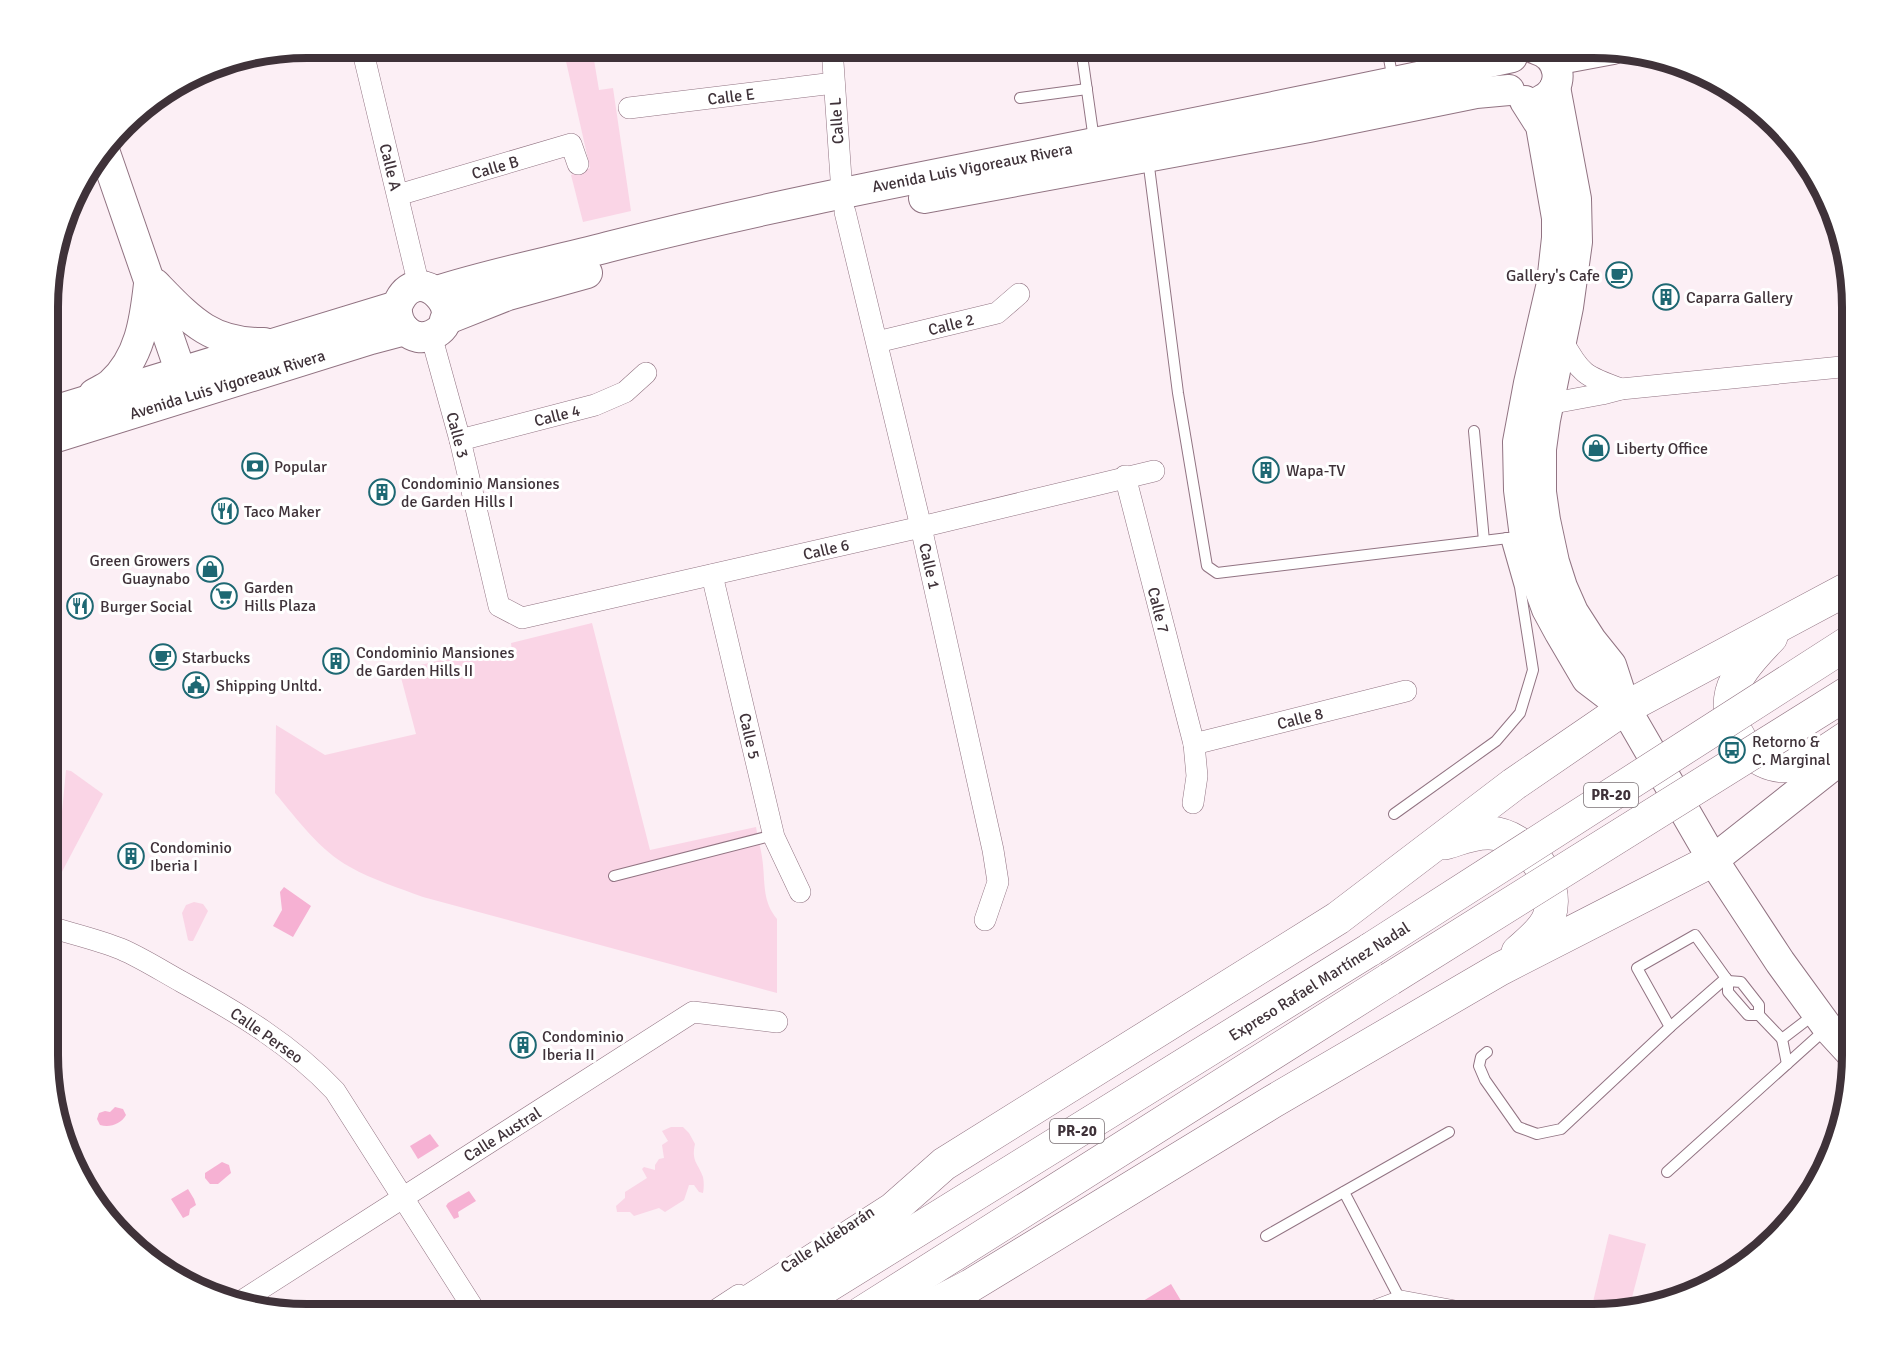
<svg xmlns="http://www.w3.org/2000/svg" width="1900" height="1362" viewBox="0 0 1900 1362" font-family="Signika,sans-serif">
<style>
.green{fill:#fad5e6}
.water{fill:#f6b1d3}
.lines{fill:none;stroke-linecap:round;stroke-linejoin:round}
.lane-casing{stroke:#917382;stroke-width:12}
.street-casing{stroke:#917382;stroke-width:22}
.secondary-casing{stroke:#917382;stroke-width:32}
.highway-casing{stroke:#917382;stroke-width:34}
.lane{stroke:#fff;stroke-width:10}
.street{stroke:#fff;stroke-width:21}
.secondary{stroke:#fff;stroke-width:30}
.highway{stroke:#fff;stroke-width:33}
.highway-bridge-casing{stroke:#917382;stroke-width:34;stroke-linecap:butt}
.highway-bridge{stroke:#fff;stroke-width:33}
.labels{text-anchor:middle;stroke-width:6;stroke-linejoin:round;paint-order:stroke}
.shield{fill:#fff;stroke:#797074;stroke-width:1.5}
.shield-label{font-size:15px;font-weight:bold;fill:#3f3239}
.street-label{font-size:16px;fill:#3f3239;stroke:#fff}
.poi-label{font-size:16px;fill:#3f3239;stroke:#fff;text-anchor:start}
.rim{fill:none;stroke:#3f3239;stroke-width:8}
</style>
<rect width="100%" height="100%" fill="#fceff5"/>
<g class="green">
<path d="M563,48H592L599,90L613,88L631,211L583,222L571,175L590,168Z"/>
<path d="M592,623L650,850L756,827C758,839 762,852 763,865C765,885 763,902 777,919V993L423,897C399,888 373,880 350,867C319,850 298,820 275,793L276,725L325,755L416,734L399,670L497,647L499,655L512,652L511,643Z"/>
<path d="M66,770L71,771L103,794L55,885Z"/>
<path d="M194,902L203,904L208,911L193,941H190L188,940L182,913L186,905Z"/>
<path d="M671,1127H683L689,1133L695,1144C691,1161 698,1163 703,1177C704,1182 704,1188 703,1193L699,1192L694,1185H689L684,1200L665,1212L659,1208L634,1216L630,1212H617L616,1206L625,1198V1192L647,1178L642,1169L644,1167L655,1170V1165L659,1159L664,1158L662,1145L668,1141L662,1131Z"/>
<path d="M1609,1234L1646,1244L1630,1305L1608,1310L1592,1306Z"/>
</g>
<g class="water">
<path d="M284,887L311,906L293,937L273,926L282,910L280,892Z"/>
<path d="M115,1107L123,1109L126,1115C121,1124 110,1128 100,1125L97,1119L99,1113L105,1111L110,1112Z"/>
<path d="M430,1134L439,1146L418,1159L410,1146Z"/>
<path d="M222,1162L229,1165L231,1173L218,1184H210L205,1178V1173Z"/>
<path d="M188,1189L194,1199L196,1205L190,1209L189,1215L183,1218L171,1199Z"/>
<path d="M469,1191L476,1201L458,1212L459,1217L454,1219L446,1206L448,1203Z"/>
<path d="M1171,1284L1189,1314H1151L1143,1301Z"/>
</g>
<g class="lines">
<g class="lane-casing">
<g id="lane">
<path d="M1081,48L1094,140"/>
<path d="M1387,48L1393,80"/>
<path d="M1020,98L1087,89"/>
<path d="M1148,159L1178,393L1207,566L1217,573L1525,536"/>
<path d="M1474,431L1484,541"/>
<path d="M1394,814L1496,741L1520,713L1533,670L1520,587L1506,538"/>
<path d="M614,876L774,835"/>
<path d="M1759,1015V1005L1741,982L1728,981V992L1748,1015H1759L1782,1039"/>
<path d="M1670,1027L1637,968L1695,935L1728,981"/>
<path d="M1487,1052L1481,1057L1479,1066L1485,1080L1518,1127L1537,1134L1561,1129L1670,1027L1726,978"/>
<path d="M1787,1064L1782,1039L1816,1013"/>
<path d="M1667,1172L1827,1028"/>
<path d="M1344,1192L1401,1301"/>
<path d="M1266,1236L1449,1132"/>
</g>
</g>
<g class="street-casing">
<g id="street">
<path d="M362,48L419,286"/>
<path d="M832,48L842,193"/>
<path d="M629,108L834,83"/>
<path d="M398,195L571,144L578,164"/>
<path d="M845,212L921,527L993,850L998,882L985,920"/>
<path d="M431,335L460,440L499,606L522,618L921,527L1154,471"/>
<path d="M1561,339C1582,374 1582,375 1621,389"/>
<path d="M877,342L997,313L1019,294"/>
<path d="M1548,404L1602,394L1621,389L1851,366"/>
<path d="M460,440L595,405L625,392L646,373"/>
<path d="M1125,476L1194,744L1197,776L1193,803"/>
<path d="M712,575L774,837L800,892"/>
<path d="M1194,744L1406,691"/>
<path d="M50,927C73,934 99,940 121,949C142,958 162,971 182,982C237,1012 292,1045 335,1091L477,1314"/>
<path d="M240,1302L693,1012L777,1022"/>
<path d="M710,1314L739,1295"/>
<path d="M1366,1314L1401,1301L1471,1314"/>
</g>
</g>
<g class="secondary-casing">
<g id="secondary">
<path d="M1536,49C1561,56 1566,88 1542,100"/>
<path d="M1554,60L1613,49"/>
<path d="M1555,87L1576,199L1577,242L1568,307L1545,420L1541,449V492L1545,520L1554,562L1562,587L1573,612L1591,640L1611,665L1625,708L1713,860L1780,962L1828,1028L1851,1053"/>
<path d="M1525,101L1541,126L1557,218V238L1552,283L1529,383L1518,442L1519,490L1524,529L1536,579L1547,609L1560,633L1587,679L1625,708"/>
<path d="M105,153L181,373"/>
<path d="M924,198L1309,127L1476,93L1509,90"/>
<path d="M155,284C190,320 211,344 264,343"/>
<path d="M437,291C493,273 551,262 608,247C744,212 881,185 1019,158C1183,125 1348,93 1512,57"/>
<path d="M445,320L508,295L587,273"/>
<path d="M94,394C99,391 106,388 111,384C140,358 145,320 149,284"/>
<path d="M50,412L397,306C417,255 474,316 432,335C412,344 395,325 397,306"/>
<path d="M50,439L371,339L405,330"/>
<path d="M1713,860L1851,751"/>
</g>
</g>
<g class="highway-casing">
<g id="highway">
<path d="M1771,637C1759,650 1743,665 1736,681C1716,720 1750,773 1794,765C1816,761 1833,746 1851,735"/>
<path d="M1445,843C1459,839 1474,832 1490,833C1527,835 1561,881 1549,917C1544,931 1529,942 1518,952"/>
<path d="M730,1314L893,1209L944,1164L1338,918L1514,784L1625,708L1851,587"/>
<path d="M782,1314L1371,949"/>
<path d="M860,1314L1390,979"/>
<path d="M916,1314L970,1286L1272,1102L1500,969L1713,860"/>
</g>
</g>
<use href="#lane" class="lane"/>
<use href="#street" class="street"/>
<use href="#secondary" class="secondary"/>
<use href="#highway" class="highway"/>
<g class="highway-bridge-casing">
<g id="highway-bridge">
<path d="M1371,949L1851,641"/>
<path d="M1390,979L1851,691"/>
</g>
</g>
<use href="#highway-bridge" class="highway-bridge"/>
</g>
<defs>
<g id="cafe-ring" transform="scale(1.35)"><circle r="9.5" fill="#fff" stroke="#1e6873" stroke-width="1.5"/><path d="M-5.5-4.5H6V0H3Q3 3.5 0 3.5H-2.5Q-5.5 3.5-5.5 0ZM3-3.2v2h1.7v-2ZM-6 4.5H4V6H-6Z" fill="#1e6873"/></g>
<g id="building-ring" transform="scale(1.35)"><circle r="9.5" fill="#fff" stroke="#1e6873" stroke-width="1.5"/><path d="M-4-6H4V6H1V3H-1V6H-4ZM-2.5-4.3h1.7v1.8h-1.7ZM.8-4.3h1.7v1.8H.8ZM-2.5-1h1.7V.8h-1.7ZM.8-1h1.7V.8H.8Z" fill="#1e6873"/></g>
<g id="shop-ring" transform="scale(1.35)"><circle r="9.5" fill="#fff" stroke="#1e6873" stroke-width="1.5"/><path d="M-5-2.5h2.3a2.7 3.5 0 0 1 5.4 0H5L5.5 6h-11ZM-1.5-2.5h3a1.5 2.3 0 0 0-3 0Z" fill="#1e6873"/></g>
<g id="bank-ring" transform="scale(1.35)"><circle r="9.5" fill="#fff" stroke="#1e6873" stroke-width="1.5"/><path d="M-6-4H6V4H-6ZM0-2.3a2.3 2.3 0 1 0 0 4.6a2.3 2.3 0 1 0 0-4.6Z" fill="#1e6873"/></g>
<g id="restaurant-ring" transform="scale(1.35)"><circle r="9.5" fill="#fff" stroke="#1e6873" stroke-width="1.5"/><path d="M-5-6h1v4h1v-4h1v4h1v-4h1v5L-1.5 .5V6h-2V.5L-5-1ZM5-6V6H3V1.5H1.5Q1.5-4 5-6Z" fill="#1e6873"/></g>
<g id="supermarket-ring" transform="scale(1.35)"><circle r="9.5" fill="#fff" stroke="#1e6873" stroke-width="1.5"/><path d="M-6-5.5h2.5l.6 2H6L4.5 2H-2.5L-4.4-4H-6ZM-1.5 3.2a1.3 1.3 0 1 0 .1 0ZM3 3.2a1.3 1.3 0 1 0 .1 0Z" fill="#1e6873"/></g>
<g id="civic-ring" transform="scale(1.35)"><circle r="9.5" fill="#fff" stroke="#1e6873" stroke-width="1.5"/><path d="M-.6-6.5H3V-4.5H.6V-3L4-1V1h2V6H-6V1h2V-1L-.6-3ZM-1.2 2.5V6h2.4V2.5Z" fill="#1e6873"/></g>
<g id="bus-ring" transform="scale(1.35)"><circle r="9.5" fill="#fff" stroke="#1e6873" stroke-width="1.5"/><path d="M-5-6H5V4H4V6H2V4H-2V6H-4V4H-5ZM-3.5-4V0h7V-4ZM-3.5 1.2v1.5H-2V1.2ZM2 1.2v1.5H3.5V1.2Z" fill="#1e6873"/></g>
</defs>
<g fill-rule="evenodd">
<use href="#cafe-ring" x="1619" y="275"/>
<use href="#building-ring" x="1666" y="297"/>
<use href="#shop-ring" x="1596" y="448"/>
<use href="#bank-ring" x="255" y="466"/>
<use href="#building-ring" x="1266" y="470"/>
<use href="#building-ring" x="382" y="492"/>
<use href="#restaurant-ring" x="225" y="511"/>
<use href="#shop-ring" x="210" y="569"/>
<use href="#supermarket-ring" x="224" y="596"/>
<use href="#restaurant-ring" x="80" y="606"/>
<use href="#cafe-ring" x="163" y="657"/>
<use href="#building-ring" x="336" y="661"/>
<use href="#civic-ring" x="196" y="685"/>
<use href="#bus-ring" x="1732" y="750"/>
<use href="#building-ring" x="131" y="856"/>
<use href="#building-ring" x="523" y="1045"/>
</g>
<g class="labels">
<g class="shield">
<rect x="1584" y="783" width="54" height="24" rx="4.5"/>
<rect x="1050" y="1119" width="54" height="24" rx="4.5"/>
</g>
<g class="shield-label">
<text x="1611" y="800">PR-20</text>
<text x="1077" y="1136">PR-20</text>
</g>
<g class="street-label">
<text transform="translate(731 96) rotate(-7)" y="6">Calle E</text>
<text transform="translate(836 121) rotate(-94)" y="6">Calle L</text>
<text transform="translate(391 167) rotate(76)" y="6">Calle A</text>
<text transform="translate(495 167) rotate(-16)" y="6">Calle B</text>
<text transform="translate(972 167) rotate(-11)" y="6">Avenida Luis Vigoreaux Rivera</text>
<text transform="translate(951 324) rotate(-14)" y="6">Calle 2</text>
<text transform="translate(227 384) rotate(-17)" y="6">Avenida Luis Vigoreaux Rivera</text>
<text transform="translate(557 415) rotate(-14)" y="6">Calle 4</text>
<text transform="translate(458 435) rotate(75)" y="6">Calle 3</text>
<text transform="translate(826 549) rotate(-13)" y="6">Calle 6</text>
<text transform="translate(930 566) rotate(77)" y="6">Calle 1</text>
<text transform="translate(1159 610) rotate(76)" y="6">Calle 7</text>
<text transform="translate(1300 718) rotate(-14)" y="6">Calle 8</text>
<text transform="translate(750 736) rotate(77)" y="6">Calle 5</text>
<text transform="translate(1319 981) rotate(-32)" y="6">Expreso Rafael Martínez Nadal</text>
<text transform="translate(267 1035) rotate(35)" y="6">Calle Perseo</text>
<text transform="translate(502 1134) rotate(-32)" y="6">Calle Austral</text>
<text transform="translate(827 1239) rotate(-33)" y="6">Calle Aldebarán</text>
</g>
<g class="poi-label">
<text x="1600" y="281" text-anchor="end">Gallery's Cafe</text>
<text x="1686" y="303">Caparra Gallery</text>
<text x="1616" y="454">Liberty Office</text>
<text x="274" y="472">Popular</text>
<text x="1286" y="476">Wapa-TV</text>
<text x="401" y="489">Condominio Mansiones<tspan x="401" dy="18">de Garden Hills I</tspan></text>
<text x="244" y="517">Taco Maker</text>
<text x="190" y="566" text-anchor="end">Green Growers<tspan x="190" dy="18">Guaynabo</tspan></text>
<text x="244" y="593">Garden<tspan x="244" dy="18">Hills Plaza</tspan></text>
<text x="100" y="612">Burger Social</text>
<text x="356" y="658">Condominio Mansiones<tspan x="356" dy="18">de Garden Hills II</tspan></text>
<text x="182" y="663">Starbucks</text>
<text x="216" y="691">Shipping Unltd.</text>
<text x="1752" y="747">Retorno &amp;<tspan x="1752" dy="18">C. Marginal</tspan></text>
<text x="150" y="853">Condominio<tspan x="150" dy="18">Iberia I</tspan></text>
<text x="542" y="1042">Condominio<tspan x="542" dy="18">Iberia II</tspan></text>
</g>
</g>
<path d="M0 0H1900V1362H0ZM307 58H1593A249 249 0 0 1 1842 307V1055A249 249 0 0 1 1593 1304H307A249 249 0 0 1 58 1055V307A249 249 0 0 1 307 58Z" fill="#fff" fill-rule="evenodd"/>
<path class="rim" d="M307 58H1593A249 249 0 0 1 1842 307V1055A249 249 0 0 1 1593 1304H307A249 249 0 0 1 58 1055V307A249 249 0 0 1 307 58Z"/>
</svg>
